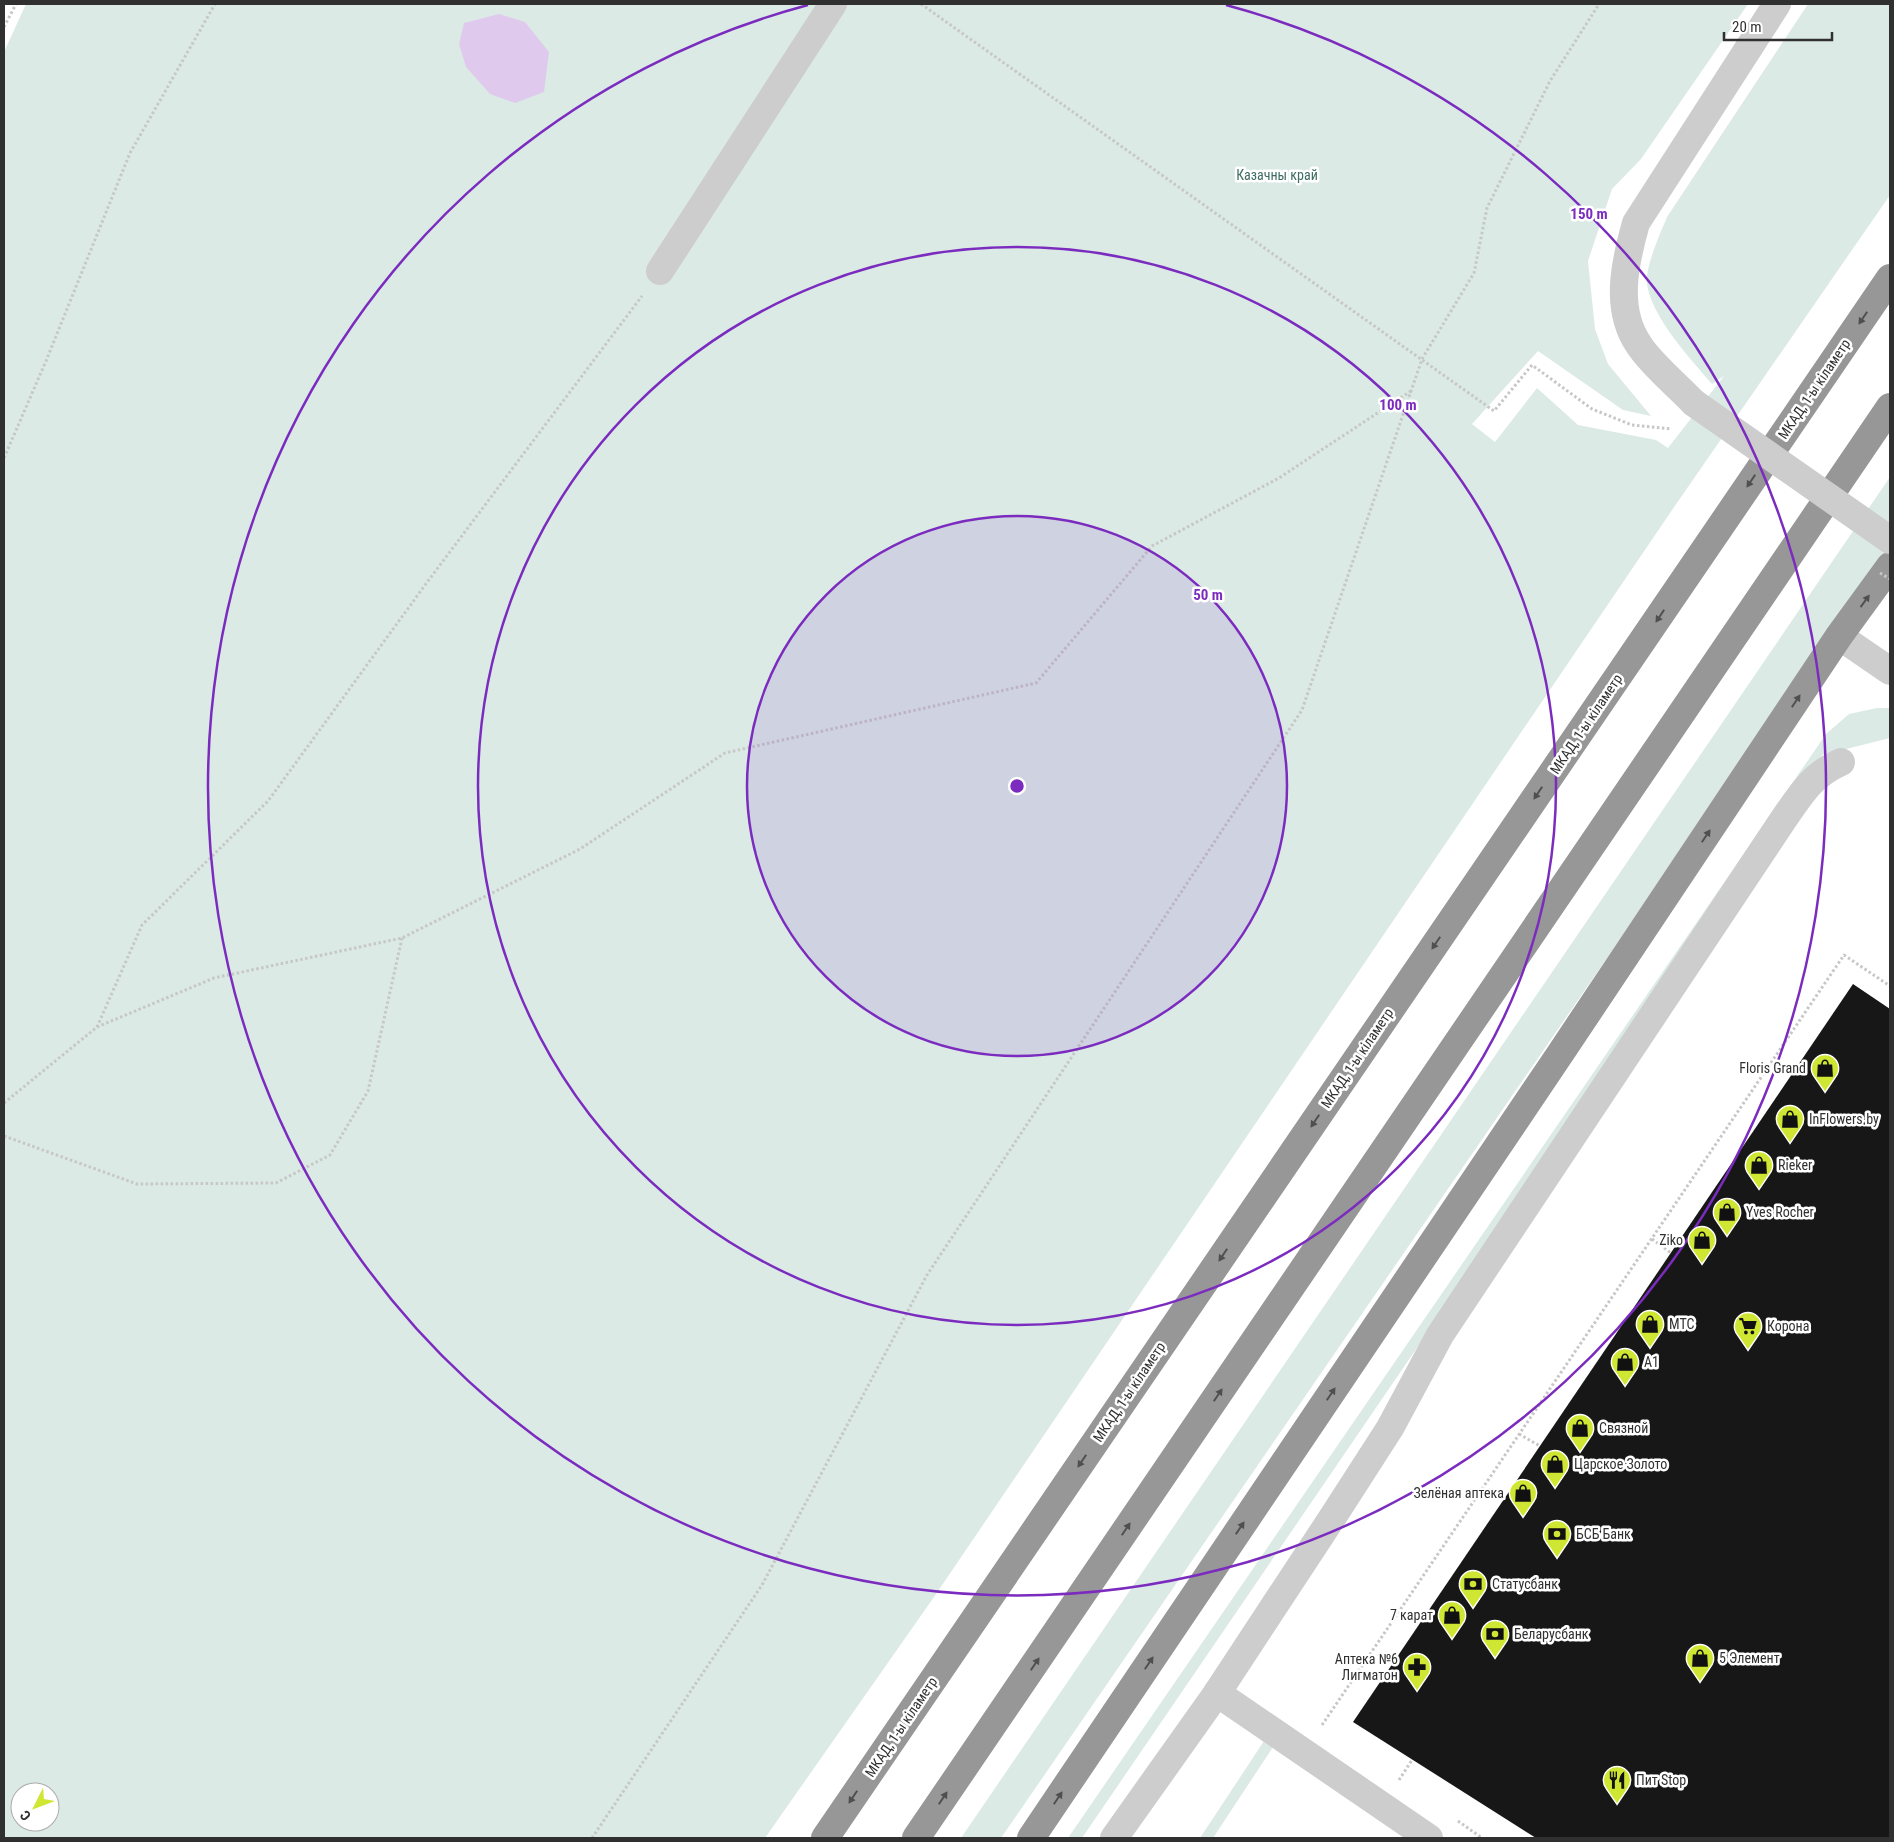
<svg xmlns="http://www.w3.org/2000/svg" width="1894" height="1842" viewBox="0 0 1894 1842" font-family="'Roboto Condensed',sans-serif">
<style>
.green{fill:#dbeae5;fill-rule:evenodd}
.water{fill:#dfcaed}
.building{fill:#171717}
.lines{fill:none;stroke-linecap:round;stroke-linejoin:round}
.path{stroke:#c7c7c7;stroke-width:3;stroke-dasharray:2.5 2.5;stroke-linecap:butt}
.minor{stroke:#cdcdcd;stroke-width:28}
.highway{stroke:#979797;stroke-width:28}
.path-bridge{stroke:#c7c7c7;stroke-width:3;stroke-dasharray:2.5 2.5;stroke-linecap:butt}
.minor-bridge{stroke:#cdcdcd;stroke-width:28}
.oneway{fill:#4f4f4f}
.ring{fill:none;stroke:#7b2cbf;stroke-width:2.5}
.labels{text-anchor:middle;stroke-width:5;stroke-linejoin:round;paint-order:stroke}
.park-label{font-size:14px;fill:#3d6c60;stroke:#fff}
.street-label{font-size:14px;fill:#303030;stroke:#fff}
.poi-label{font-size:14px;fill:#303030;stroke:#fff;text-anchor:start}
.centre{fill:#7b2cbf;stroke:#fff;stroke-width:2.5}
.ring-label{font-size:15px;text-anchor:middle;font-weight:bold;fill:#7b2cbf;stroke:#fff;stroke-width:5;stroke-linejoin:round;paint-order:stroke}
</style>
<rect width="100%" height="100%" fill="#fff"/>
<g class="green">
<path d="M26,4H1748L1641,159L1612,189L1588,261L1595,329L1608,364L1651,416L1623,410L1538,351L1472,424L1495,442L1537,388L1578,425L1656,440L1668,448L1724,376L1712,384C1690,358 1652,318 1647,284C1645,267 1660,234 1667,217L1808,4H1890V195L1670,513L934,1597L765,1838H4V52ZM20,1792H50V1822H20Z"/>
<path d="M1890,477V547L1001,1838H961Z"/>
<path d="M1877,708H1890V738L1822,755L1082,1838H1068L1826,734L1849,714Z"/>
<path d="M1264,1741L1273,1747L1213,1838H1200Z"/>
</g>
<path class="water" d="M499,14L525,22L549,52L544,92L515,103L490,94L466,67L459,44L464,23Z"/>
<path class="building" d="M1853,984L1890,1009V1838H1536L1353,1722Z"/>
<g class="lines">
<g class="path">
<path d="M921,4L1494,411L1532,365L1592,409L1632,425L1671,429"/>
<path d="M4,27L16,4"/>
<path d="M4,458L46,361L130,153L215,4"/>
<path d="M97,1027L214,978L402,938L580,849L725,753L1036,683L1152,546L1279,478L1411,391"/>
<path d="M4,1103L97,1027L142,925L268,801L428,581L642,296"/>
<path d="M4,1136L137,1184L276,1183L330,1155L368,1091L402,938"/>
<path d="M1652,1239L1671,1253"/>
<path d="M1519,1434L1540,1446"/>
<path d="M1322,1725L1844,955L1890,986"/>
<path d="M1399,1780L1412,1760"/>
<path d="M1458,1821L1482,1838"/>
<path d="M592,1838L762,1585L927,1275L1302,710L1422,359L1474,273L1487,208L1550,81L1599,4"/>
</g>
<g class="minor">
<path d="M660,271L833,4"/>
<path d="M1694,403C1678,386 1651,364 1639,345C1614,309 1625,262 1636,223L1777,4"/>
<path d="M1839,636L1890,671"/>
<path d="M1217,1693L1429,1838"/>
<path d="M1114,1838L1217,1693L1334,1515L1390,1428L1440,1335L1781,823C1800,796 1810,776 1841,762"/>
</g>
<g class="highway">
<path d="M825,1838L1890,278"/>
<path d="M916,1838L1890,407"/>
<path d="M1031,1838L1560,1054L1839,636L1890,566"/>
</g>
<path class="path-bridge" d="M1880,573L1890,579"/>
<path class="minor-bridge" d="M1694,403L1890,540"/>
</g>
<defs><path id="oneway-solid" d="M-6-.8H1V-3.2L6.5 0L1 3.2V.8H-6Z" transform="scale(1.25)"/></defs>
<g class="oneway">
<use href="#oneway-solid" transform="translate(1863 318) rotate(124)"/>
<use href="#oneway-solid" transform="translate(1751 481) rotate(124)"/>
<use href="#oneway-solid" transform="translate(1865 601) rotate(-54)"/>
<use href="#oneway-solid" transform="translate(1660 616) rotate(124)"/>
<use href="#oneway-solid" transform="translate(1796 701) rotate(-56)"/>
<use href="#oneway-solid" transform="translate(1538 793) rotate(124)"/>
<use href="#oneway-solid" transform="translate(1706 836) rotate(-56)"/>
<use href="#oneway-solid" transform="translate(1436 943) rotate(124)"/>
<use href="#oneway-solid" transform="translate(1315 1121) rotate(124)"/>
<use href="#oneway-solid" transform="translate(1223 1255) rotate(124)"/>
<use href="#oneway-solid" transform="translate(1331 1394) rotate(-56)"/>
<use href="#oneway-solid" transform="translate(1218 1395) rotate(-56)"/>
<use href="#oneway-solid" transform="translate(1082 1461) rotate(124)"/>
<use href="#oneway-solid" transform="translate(1240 1528) rotate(-56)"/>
<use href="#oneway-solid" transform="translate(1126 1529) rotate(-56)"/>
<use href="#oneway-solid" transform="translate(1149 1663) rotate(-56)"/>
<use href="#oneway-solid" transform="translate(1035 1664) rotate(-56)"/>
<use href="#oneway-solid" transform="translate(853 1797) rotate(124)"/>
<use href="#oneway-solid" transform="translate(943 1798) rotate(-56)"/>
<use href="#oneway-solid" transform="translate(1058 1798) rotate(-56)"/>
</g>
<circle cx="1017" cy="786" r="270" fill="#7b2cbf" fill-opacity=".12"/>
<g class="ring">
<circle cx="1017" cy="786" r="270"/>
<circle cx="1017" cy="786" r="539"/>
<path d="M1226 5A809 809 0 1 1 808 5"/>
</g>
<defs>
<g id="shop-pin" transform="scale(1.4375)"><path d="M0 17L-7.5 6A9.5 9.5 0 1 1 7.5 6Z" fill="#cfe633" stroke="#fff"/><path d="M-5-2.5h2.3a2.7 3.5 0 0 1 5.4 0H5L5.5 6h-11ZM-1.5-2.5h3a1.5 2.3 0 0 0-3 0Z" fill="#111"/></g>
<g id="supermarket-pin" transform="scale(1.4375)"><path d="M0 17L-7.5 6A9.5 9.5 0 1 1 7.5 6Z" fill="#cfe633" stroke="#fff"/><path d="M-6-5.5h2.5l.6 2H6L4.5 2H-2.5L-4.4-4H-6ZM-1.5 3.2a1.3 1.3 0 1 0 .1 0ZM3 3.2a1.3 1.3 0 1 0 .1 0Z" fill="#111"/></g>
<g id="bank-pin" transform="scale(1.4375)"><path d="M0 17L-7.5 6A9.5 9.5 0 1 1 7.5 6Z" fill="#cfe633" stroke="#fff"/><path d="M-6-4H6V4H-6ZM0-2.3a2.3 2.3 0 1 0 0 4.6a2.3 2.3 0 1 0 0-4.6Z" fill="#111"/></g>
<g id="pharmacy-pin" transform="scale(1.4375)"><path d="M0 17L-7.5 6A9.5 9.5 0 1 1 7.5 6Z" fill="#cfe633" stroke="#fff"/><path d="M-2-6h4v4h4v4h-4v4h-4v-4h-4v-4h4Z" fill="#111"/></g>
<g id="restaurant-pin" transform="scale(1.4375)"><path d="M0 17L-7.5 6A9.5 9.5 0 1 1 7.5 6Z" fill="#cfe633" stroke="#fff"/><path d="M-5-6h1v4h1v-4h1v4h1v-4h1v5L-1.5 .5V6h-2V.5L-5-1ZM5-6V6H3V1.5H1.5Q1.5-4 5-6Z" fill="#111"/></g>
</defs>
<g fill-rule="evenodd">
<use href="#shop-pin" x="1825" y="1068"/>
<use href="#shop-pin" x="1790" y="1119"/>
<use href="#shop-pin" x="1759" y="1165"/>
<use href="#shop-pin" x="1727" y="1212"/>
<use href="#shop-pin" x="1702" y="1240"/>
<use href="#shop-pin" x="1650" y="1324"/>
<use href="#supermarket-pin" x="1748" y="1326"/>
<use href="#shop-pin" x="1625" y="1362"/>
<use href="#shop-pin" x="1580" y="1428"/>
<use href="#shop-pin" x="1555" y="1464"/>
<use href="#shop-pin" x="1523" y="1493"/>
<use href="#bank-pin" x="1557" y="1534"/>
<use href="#bank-pin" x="1473" y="1584"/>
<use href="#shop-pin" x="1452" y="1615"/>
<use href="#bank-pin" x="1495" y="1634"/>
<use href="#shop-pin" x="1700" y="1658"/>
<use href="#pharmacy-pin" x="1417" y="1667"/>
<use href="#restaurant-pin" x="1617" y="1780"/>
</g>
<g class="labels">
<g class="park-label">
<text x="1277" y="180">Казачны край</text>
</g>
<g class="street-label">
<text transform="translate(1814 389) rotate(-56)" y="5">МКАД, 1-ы кіламетр</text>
<text transform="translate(1586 724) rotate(-56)" y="5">МКАД, 1-ы кіламетр</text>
<text transform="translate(1357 1058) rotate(-56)" y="5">МКАД, 1-ы кіламетр</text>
<text transform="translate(1129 1392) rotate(-56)" y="5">МКАД, 1-ы кіламетр</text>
<text transform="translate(901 1727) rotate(-56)" y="5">МКАД, 1-ы кіламетр</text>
</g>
<g class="poi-label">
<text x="1806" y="1073" text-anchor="end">Floris Grand</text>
<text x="1809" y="1124">InFlowers.by</text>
<text x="1778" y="1170">Rieker</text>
<text x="1746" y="1217">Yves Rocher</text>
<text x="1683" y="1245" text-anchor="end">Ziko</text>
<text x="1669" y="1329">МТС</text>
<text x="1767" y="1331">Корона</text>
<text x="1644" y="1367">A1</text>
<text x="1599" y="1433">Связной</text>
<text x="1574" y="1469">Царское Золото</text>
<text x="1504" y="1498" text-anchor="end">Зелёная аптека</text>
<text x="1576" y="1539">БСБ Банк</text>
<text x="1492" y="1589">Статусбанк</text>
<text x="1433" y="1620" text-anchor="end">7 карат</text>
<text x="1514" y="1639">Беларусбанк</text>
<text x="1719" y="1663">5 Элемент</text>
<text x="1398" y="1664" text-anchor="end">Аптека №6<tspan x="1398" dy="16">Лигматон</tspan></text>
<text x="1636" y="1785">Пит Stop</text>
</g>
</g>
<circle cx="1017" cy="786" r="8" class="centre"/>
<g class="ring-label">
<text x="1589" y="219">150 m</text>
<text x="1398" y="410">100 m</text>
<text x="1208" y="600">50 m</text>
</g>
<rect width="1894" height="1842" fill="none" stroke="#303030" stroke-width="10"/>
<g transform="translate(35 1807) rotate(228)"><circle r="24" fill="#ffffff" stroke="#acacac"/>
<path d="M0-4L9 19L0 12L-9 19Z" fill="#cfe633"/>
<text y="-8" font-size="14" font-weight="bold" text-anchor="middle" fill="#303030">С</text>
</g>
<path d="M1724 32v8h108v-8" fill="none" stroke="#303030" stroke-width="2.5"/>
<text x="1732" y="32" font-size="15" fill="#303030" stroke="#ffffff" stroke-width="4" paint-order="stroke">20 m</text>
</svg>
